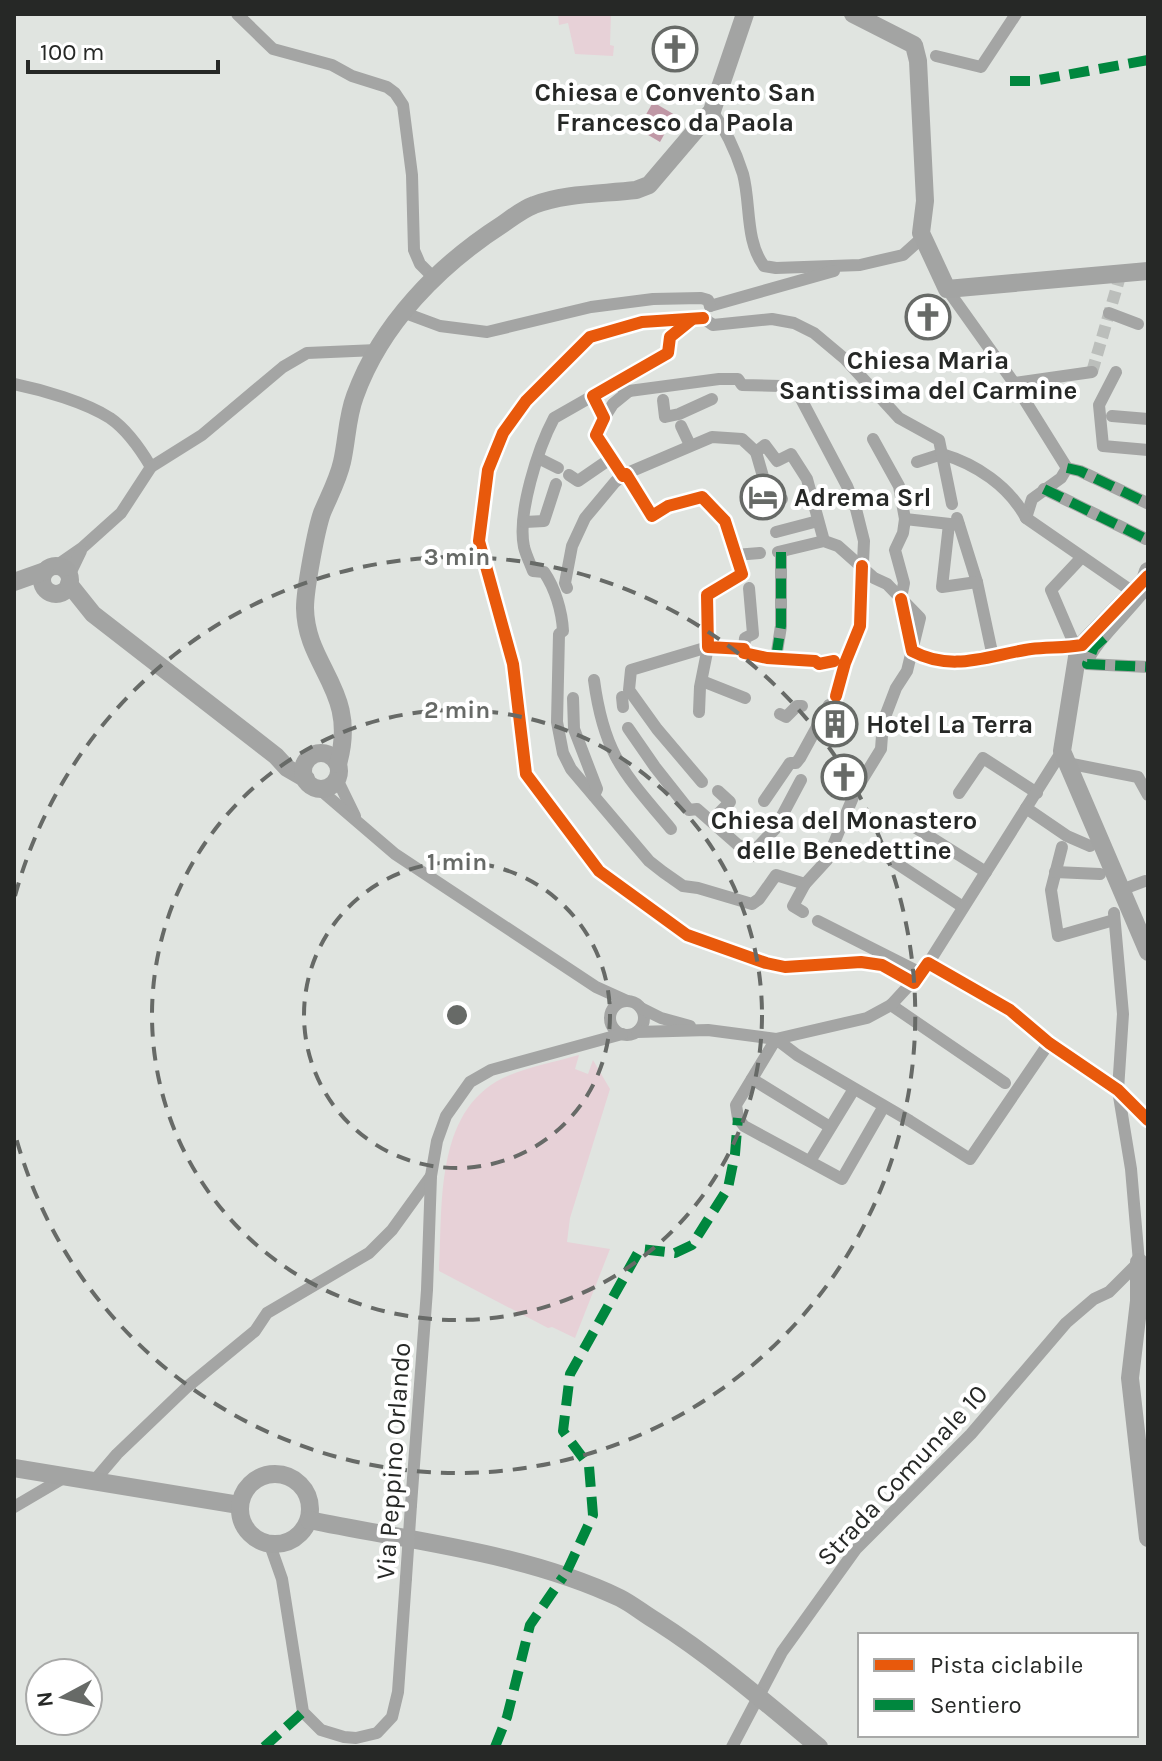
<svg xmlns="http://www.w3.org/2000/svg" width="1162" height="1761" viewBox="0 0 1162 1761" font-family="Karla,sans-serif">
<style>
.green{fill:#e7d1d7}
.water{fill:#c098a6}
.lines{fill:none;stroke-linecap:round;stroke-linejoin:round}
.street-tunnel{stroke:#bbbebb;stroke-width:12;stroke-dasharray:12 6;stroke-linecap:butt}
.street{stroke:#a4a5a4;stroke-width:12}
.secondary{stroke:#a3a4a3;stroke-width:18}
.street-bridge{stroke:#a4a5a4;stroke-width:12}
.quiet{stroke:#00873e;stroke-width:10;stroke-dasharray:20 10;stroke-linecap:butt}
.cycleway-casing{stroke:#fff;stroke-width:17}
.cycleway{stroke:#e8590c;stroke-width:12}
.ring{fill:none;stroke:#676a67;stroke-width:4;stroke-dasharray:14 10}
.labels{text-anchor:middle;stroke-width:8;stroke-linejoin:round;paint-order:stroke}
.poi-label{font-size:26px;font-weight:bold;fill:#262826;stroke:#fff}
.street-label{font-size:26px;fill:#262826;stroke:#fff}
.centre{fill:#676a67;stroke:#fff;stroke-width:4}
.ring-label{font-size:24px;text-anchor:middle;font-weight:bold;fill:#676a67;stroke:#fff;stroke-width:8;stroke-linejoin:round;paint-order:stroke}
</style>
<rect width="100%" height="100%" fill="#e0e4e0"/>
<g class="green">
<path d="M558,14H611L610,45L614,46L613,56L575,54L568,23L559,25Z"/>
<path d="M579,1055L575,1069L588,1074L593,1060L610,1089L570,1218L567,1242L610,1249L575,1338L552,1327L548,1328L439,1271C443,1206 434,1112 503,1078C526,1067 555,1062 579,1055Z"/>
</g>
<path class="water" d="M653,102L675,115L660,142L638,129Z"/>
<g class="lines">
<path class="street-tunnel" d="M1092,372L1121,273"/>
<g class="street">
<path d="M237,14L273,49L332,65L352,76L387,87L395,93L403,105L412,175L414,250L420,264L433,277"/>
<path d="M936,56L981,67L1016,14"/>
<path d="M712,111C726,130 736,152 743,174C751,204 745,241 764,266L776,268L860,265L903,255L923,237"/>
<path d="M947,289L1014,383L1067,468L1061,478L1032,499L1026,518"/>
<path d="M710,306L834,271"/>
<path d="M405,313L440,326L487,332L591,307L653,299L701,298L708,300L710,306"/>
<path d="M1109,313L1138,324"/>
<path d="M691,320L670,337L668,353L554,418C538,448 517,514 524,547C526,555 530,563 533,571L544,572C555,588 562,611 563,631L559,634L557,722L563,753L571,769L649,861L663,872L683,886L698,888L752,904L759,899L776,875L805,884"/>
<path d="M1116,372L1099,405L1103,446L1148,450"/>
<path d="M1014,383L1092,372"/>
<path d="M14,384C43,390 85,402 110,418C126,429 141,450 151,467"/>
<path d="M617,384L629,391L719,379H738L742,385L781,386L799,395L847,486L856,509L864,541L860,626L845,663L836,696"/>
<path d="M593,396L604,418L596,435L598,438"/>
<path d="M663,400L665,417L679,414L712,399"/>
<path d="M1112,416L1148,419"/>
<path d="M604,418L613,404L629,391"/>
<path d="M681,426L690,445"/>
<path d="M873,439L899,486L905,519"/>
<path d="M756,452L770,501L782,499"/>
<path d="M942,454C976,464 1009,486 1026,518L1133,592"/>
<path d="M538,458L558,468"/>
<path d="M917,462L942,454"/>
<path d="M1067,468L1080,471L1147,503"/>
<path d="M569,475L578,481L610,459"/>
<path d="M1044,489L1146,539"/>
<path d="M646,506L652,516L668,506L702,497L725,521L731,534"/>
<path d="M957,518L977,582L993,657"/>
<path d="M525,522L544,521L556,484"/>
<path d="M949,524L942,587L977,582"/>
<path d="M776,532L818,521"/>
<path d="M778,552L824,541L838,546L874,578L887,584L920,618L907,671L896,688L883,722L881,749L856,790L827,860L805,884L793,906L803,912"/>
<path d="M735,555L760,553"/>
<path d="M56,566L82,548L121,513L151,467L202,435L283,367L307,353L377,350"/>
<path d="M69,576L81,551"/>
<path d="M1148,586C1134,607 1092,644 1087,664L1148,667"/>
<path d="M567,588L565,583L572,546L585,518L615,482L625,474L712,437L742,439L756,452L765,445L777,461L791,454L807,479L824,541"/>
<path d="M901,598L904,583L895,550L903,533L905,519L959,525"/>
<path d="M902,602L912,651L943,663L1026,649L1082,645"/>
<path d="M1075,646L1051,590L1082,557"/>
<path d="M744,649L745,638L753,634L749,588"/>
<path d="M776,658L781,626V552"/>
<path d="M594,680C604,755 624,773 671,829"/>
<path d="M702,681L745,698"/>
<path d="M622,697L623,707"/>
<path d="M573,698L574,729L597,789L594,796"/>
<path d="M699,712L700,687L708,647L707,595L742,574L734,548"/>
<path d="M780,714L786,717L797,706H802"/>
<path d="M628,728L655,767L689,810L697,809L738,845L755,850L754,856"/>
<path d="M1067,763L1138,777L1148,795"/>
<path d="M337,779L355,816"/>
<path d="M702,782L657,729L629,690L631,670L708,647L744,649V653L767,658L815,661L819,664L834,661"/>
<path d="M318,788L395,854L596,987L627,1001"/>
<path d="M959,793L983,758L1037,793"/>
<path d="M764,801L790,763H796L800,758L829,705"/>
<path d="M1026,808L1067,836L1090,846"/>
<path d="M711,821L730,802L718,791"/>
<path d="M908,823L986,872"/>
<path d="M1062,847L1051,890L1058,936L1114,920"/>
<path d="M755,850L775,829L801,780"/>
<path d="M890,859L963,907"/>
<path d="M1055,872L1100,874"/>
<path d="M1121,890L1145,881"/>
<path d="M818,921L921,973"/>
<path d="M928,963L1010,1010L1049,1043L1118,1090L1148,1120"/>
<path d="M914,983L882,965L861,962L785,967L766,963L687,935L599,871L526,774L513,664L479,541L488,470L503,433L526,401L590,337L642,322L703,318L713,325L772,319L794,323L814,333L845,359L899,418L939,440L952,504"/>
<circle cx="627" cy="1018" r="17"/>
<path d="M891,1005L1005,1083"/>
<path d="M641,1008L661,1018L690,1026"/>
<path d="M637,1032L708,1030L776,1039L867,1018L891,1005L926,967L1062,751"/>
<path d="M752,1079L830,1127"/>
<path d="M884,1106L842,1179L744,1126L738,1118L736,1105L776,1039L797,1055L910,1121L970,1159L1049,1043"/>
<path d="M810,1161L854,1089"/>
<path d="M94,1481L117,1454L187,1387L255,1331L267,1313L369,1253L392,1230L431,1176"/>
<path d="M411,1505L427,1290L431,1176L437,1141L446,1116L470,1082L491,1070L622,1034"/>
<path d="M14,1507L65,1477"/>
<path d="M270,1545L282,1579L303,1712L321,1730L344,1737L356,1738L377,1733L392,1717L398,1692L406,1578"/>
<path d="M732,1747L782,1652L856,1549L971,1434L1066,1323L1094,1299L1109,1292L1139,1262L1131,1169L1118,1090L1123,1014L1114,913"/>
</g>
<g class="secondary">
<path d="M853,14L914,45L918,61L925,201L921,233L947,289L1148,271"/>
<circle cx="56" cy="580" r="14"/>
<path d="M1148,571L1145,580L1082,645L1077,657L1062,751L1148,952"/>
<path d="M14,582L45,571"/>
<path d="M69,584L93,614L276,756L287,768L306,779"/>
<circle cx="321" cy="771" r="18"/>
<path d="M338,764C359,690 306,668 305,608C305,590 316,530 322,513C329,496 338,480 342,462C347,440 347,417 355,396C381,324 439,265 503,224C513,217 523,209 534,205C564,193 603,194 636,190L649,185L712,111L745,14"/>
<path d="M1139,1262V1301L1130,1378L1148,1538"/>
<path d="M14,1468L239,1505"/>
<circle cx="275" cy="1509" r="35"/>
<path d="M309,1520C410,1541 526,1553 620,1598C632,1604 644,1614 656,1621C714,1658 766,1703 819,1747"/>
</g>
<path class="street-bridge" d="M406,1578L411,1505"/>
<g class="quiet">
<path d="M1010,81H1033L1148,60"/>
<path d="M1067,468L1080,471L1147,503"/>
<path d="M1044,489L1146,539"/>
<path d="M1104,638L1094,647L1087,664L1148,667"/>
<path d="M776,658L781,626V552"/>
<path d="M567,1571L593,1515L589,1466L563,1431L570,1374L640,1249L675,1253L692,1245L728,1188L735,1154L738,1118"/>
<path d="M264,1747L303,1712"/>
<path d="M495,1747L507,1717L530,1625L563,1577"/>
</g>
<g class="cycleway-casing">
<g id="cycleway">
<path d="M703,318L642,322L590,337L526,401L503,433L488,470L479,541L513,664L526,774L599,871L687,935L766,963L785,967L861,962L882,965L914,983L928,963L1010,1010L1049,1043L1118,1090L1148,1120"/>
<path d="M691,320L670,337L668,353L593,396L604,418L596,435L623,476L626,474L652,516L668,506L702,497L725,521L742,574L707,595L708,647L744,649V653L767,658L815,661L819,664L834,661"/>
<path d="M901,599L912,651C953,673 989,655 1031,649C1048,647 1065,648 1082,645L1148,576"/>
<path d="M836,696L845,663L860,626L862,566"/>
</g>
</g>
<use href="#cycleway" class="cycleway"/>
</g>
<g class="ring">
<circle cx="457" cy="1015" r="153"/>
<circle cx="457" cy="1015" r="305"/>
<path d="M15 896A458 458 0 1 1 15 1134"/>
</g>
<defs>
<g id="church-ring" transform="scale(2.3)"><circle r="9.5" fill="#fff" stroke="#676a67" stroke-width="1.5"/><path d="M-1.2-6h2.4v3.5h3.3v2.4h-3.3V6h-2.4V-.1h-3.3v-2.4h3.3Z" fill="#676a67"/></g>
<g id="hotel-ring" transform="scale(2.3)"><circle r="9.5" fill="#fff" stroke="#676a67" stroke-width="1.5"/><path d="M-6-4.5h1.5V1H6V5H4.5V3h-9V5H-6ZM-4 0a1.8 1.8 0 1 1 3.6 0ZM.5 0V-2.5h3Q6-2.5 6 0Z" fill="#676a67"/></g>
<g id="building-ring" transform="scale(2.3)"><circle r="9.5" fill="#fff" stroke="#676a67" stroke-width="1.5"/><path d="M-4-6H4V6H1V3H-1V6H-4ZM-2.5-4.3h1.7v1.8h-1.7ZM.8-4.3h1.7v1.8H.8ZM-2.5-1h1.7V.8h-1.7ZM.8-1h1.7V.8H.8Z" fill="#676a67"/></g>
</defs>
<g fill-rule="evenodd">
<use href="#church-ring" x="675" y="49"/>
<use href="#church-ring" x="928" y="317"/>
<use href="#hotel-ring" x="763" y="497"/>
<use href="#building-ring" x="835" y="724"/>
<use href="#church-ring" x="844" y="777"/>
</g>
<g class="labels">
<g class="poi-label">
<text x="675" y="101">Chiesa e Convento San<tspan x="675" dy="30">Francesco da Paola</tspan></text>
<text x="928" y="369">Chiesa Maria<tspan x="928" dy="30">Santissima del Carmine</tspan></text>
<text x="794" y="506" text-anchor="start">Adrema Srl</text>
<text x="866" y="733" text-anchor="start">Hotel La Terra</text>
<text x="844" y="829">Chiesa del Monastero<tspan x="844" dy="30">delle Benedettine</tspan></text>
</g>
<g class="street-label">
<text transform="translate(393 1461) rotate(-86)" y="9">Via Peppino Orlando</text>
<text transform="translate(902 1475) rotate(-47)" y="9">Strada Comunale 10</text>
</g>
</g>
<circle cx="457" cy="1015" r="12" class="centre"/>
<g class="ring-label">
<text x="457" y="565">3 min</text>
<text x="457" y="718">2 min</text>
<text x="457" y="870">1 min</text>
</g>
<rect width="1162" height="1761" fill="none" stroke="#262826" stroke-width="32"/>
<rect x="858" y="1633" width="280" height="104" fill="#ffffff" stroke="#a8a9a8" stroke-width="2"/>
<rect x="874" y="1659" width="40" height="12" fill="#e8590c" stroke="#a8a9a8" stroke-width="2"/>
<text x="930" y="1673" font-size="24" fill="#262826">Pista ciclabile</text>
<rect x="874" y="1699" width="40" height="12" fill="#00873e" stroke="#a8a9a8" stroke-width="2"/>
<text x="930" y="1713" font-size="24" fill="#262826">Sentiero</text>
<g transform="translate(64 1697) rotate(263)"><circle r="38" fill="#ffffff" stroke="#a8a9a8" stroke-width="2"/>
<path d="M0-6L14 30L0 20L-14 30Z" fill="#676a67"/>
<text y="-12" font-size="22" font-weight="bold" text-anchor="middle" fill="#262826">N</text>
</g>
<path d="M28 60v12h190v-12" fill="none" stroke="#262826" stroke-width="4"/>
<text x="40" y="60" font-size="24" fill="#262826" stroke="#ffffff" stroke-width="6" paint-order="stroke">100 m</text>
</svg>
